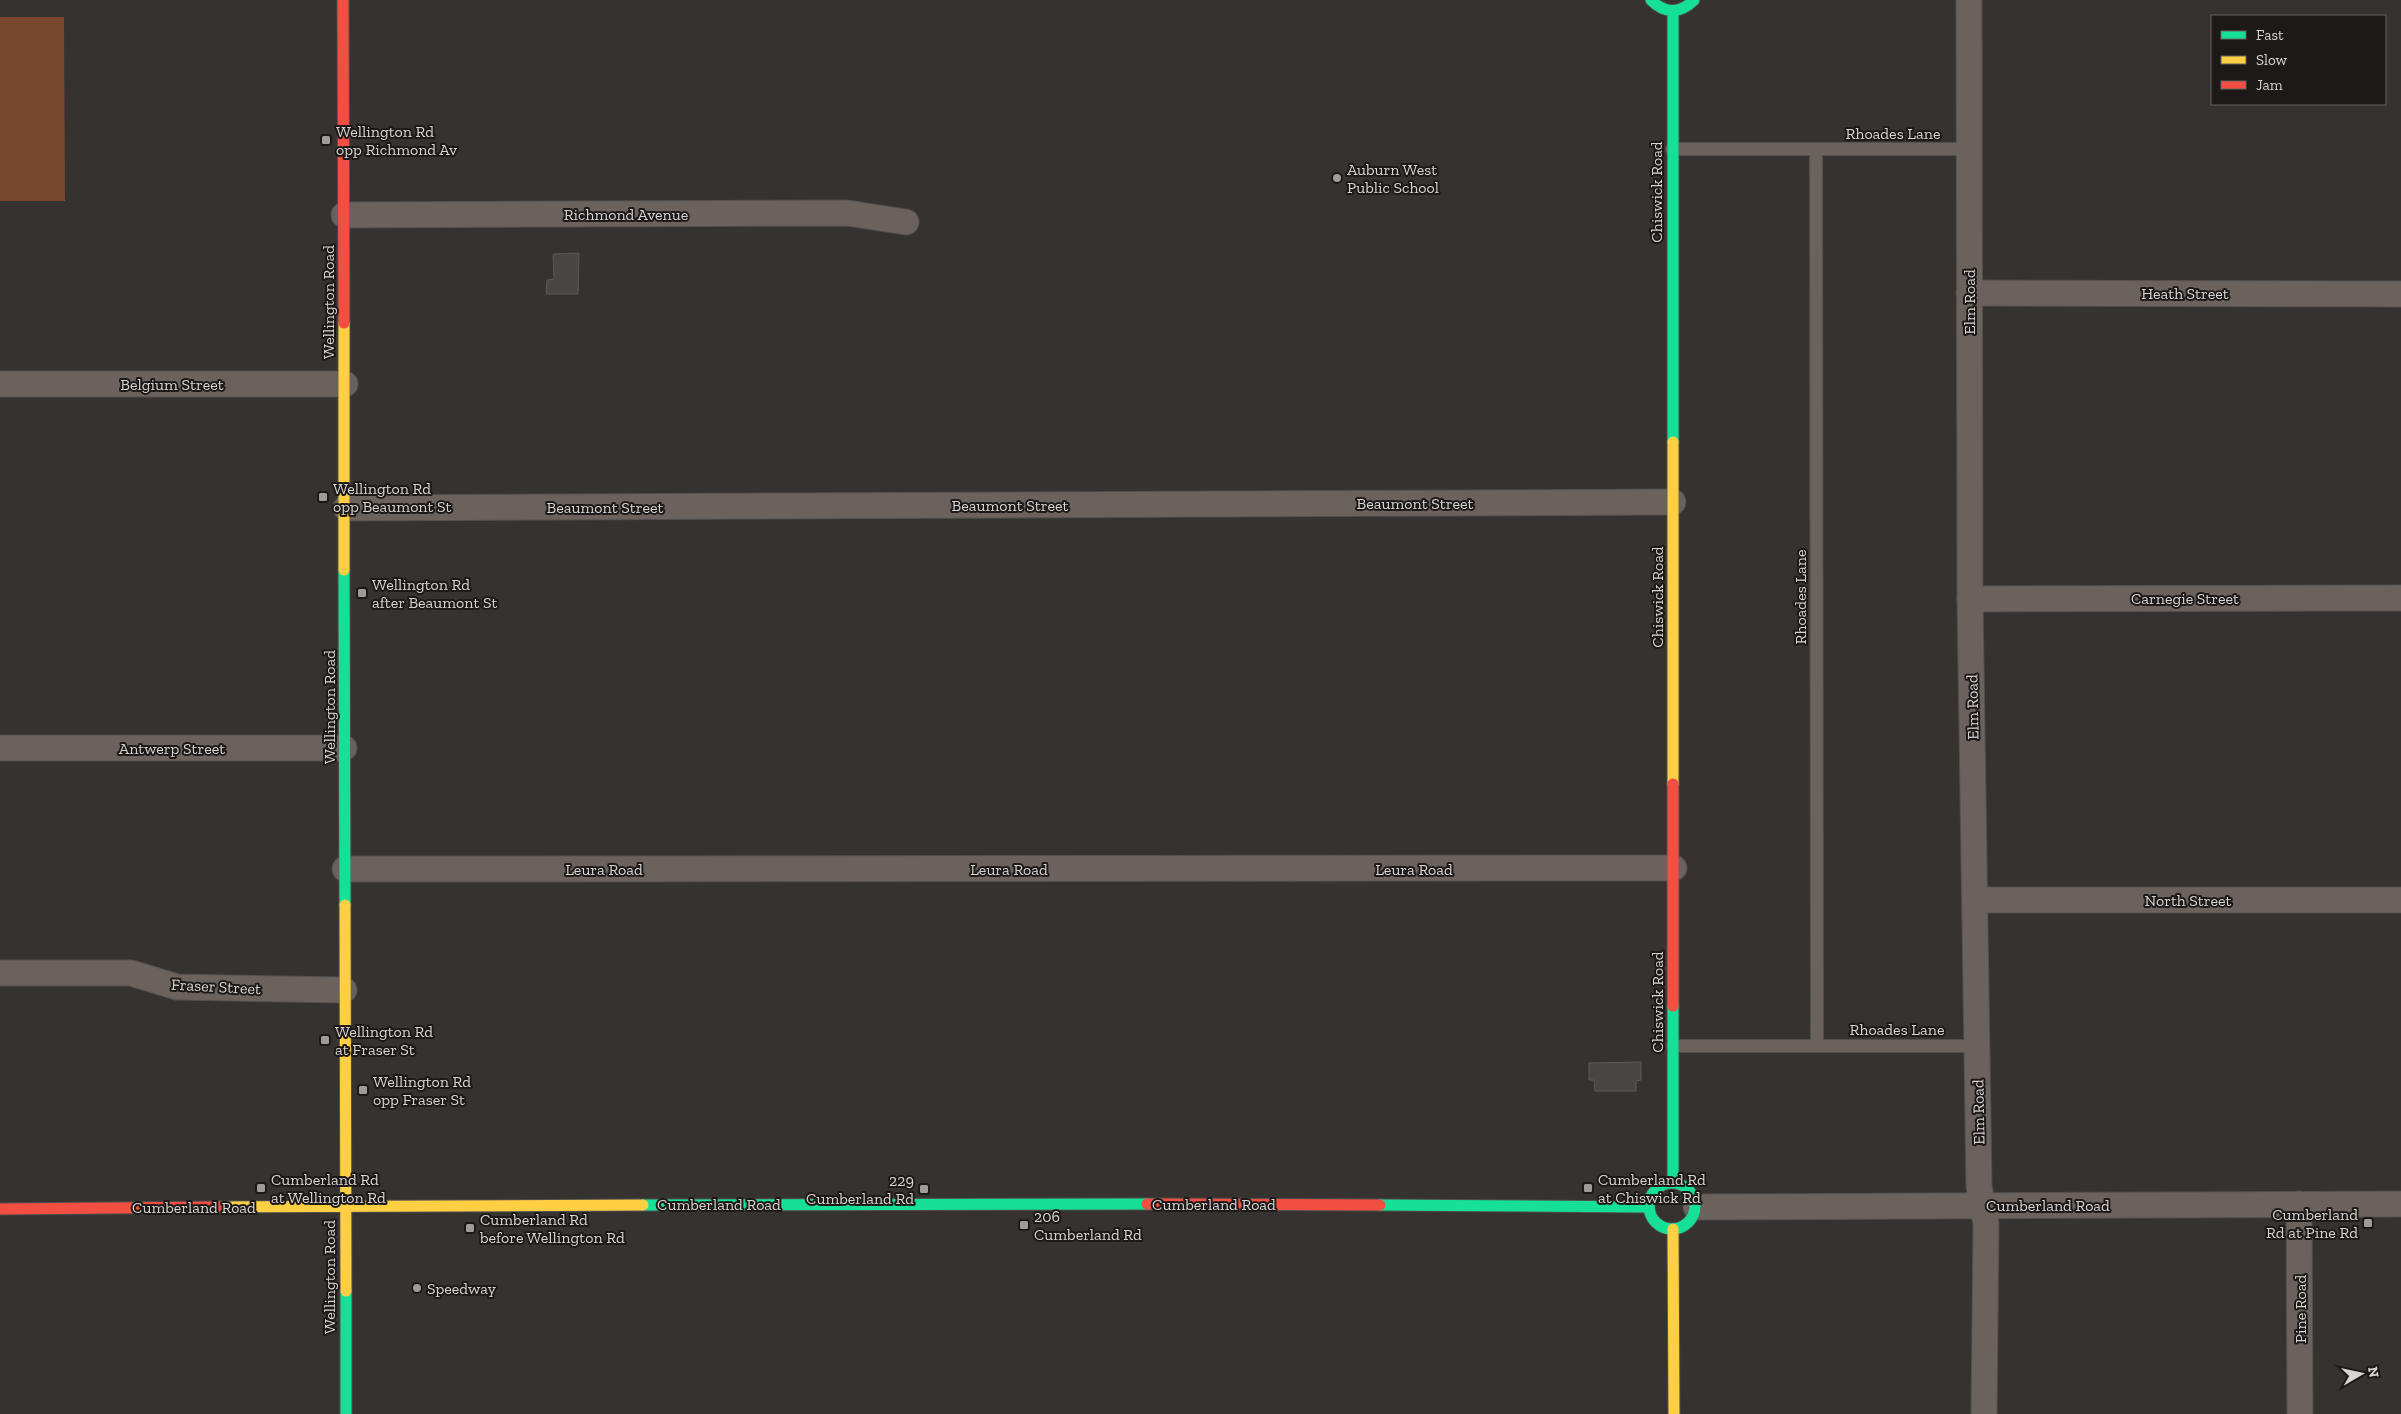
<svg xmlns="http://www.w3.org/2000/svg" width="2401" height="1414" viewBox="0 0 2401 1414" font-family="'Zilla Slab',serif">
<style>
.green{fill:#79462f}
.building{fill:#4a4644;stroke:#5c5857}
.lines{fill:none;stroke-linecap:round;stroke-linejoin:round}
.lane-casing{stroke:#524f4e;stroke-width:14}
.street-casing{stroke:#524f4e;stroke-width:27}
.fast-casing{stroke:#524f4e;stroke-width:13}
.slow-casing{stroke:#524f4e;stroke-width:13}
.jam-casing{stroke:#524f4e;stroke-width:13}
.lane{stroke:#6b625e;stroke-width:12}
.street{stroke:#6b625e;stroke-width:25}
.fast{stroke:#16e098;stroke-width:11}
.slow{stroke:#ffcf43;stroke-width:11}
.jam{stroke:#f24e42;stroke-width:11}
.poi-dot{fill:#9f9b99;stroke:#1c1918;stroke-width:2}
.labels{text-anchor:middle;stroke-width:4;stroke-linejoin:round;paint-order:stroke}
.poi-label{font-size:16px;fill:#d8d4d2;stroke:#1c1918;text-anchor:start}
.street-label{font-size:16px;fill:#d8d4d2;stroke:#1c1918}
</style>
<rect width="100%" height="100%" fill="#353230"/>
<path class="green" d="M0,17H64L65,201H0Z"/>
<g class="building">
<path d="M579,253L578,294H546L547,280L554,279L553,254Z"/>
<path d="M1641,1062V1080L1636,1081V1091H1595L1594,1080H1589V1063Z"/>
</g>
<g class="lines">
<g class="lane-casing">
<g id="lane">
<path d="M1672,149H1969"/>
<path d="M1816,149L1817,1045"/>
<path d="M1673,1046H1977"/>
</g>
</g>
<g class="street-casing">
<g id="street">
<path d="M1969,0L1970,599L1979,1186L1986,1224L1984,1414"/>
<path d="M344,215L847,213L906,222"/>
<path d="M1969,293L2401,294"/>
<path d="M0,384H345"/>
<path d="M346,508L1673,502"/>
<path d="M1970,599L2401,598"/>
<path d="M0,748H344"/>
<path d="M345,869L1674,868"/>
<path d="M1975,900H2401"/>
<path d="M0,973H131L177,987L344,990"/>
<path d="M2299,1204L2300,1414"/>
<path d="M1696,1207L2401,1204"/>
</g>
</g>
<g class="fast-casing">
<g id="fast">
<path d="M1651,0C1665,14 1680,14 1694,0"/>
<path d="M1673,12V442"/>
<path d="M344,570L345,905"/>
<path d="M1673,1006V1182"/>
<circle cx="1672" cy="1206" r="23"/>
<path d="M643,1205L1147,1204"/>
<path d="M1380,1205L1649,1207"/>
<path d="M346,1291V1414"/>
</g>
</g>
<g class="slow-casing">
<g id="slow">
<path d="M344,323V570"/>
<path d="M1673,442V784"/>
<path d="M345,905L346,1291"/>
<path d="M221,1207L643,1205"/>
<path d="M1673,1229L1674,1414"/>
</g>
</g>
<g class="jam-casing">
<g id="jam">
<path d="M343,0L344,323"/>
<path d="M1673,784V1006"/>
<path d="M1147,1204L1380,1205"/>
<path d="M0,1209L221,1207"/>
</g>
</g>
<use href="#lane" class="lane"/>
<use href="#street" class="street"/>
<use href="#fast" class="fast"/>
<use href="#slow" class="slow"/>
<use href="#jam" class="jam"/>
</g>
<g class="poi-dot">
<rect x="321" y="135" width="10" height="10" rx="2.5"/>
<circle cx="1337" cy="178" r="5"/>
<rect x="318" y="492" width="10" height="10" rx="2.5"/>
<rect x="357" y="588" width="10" height="10" rx="2.5"/>
<rect x="320" y="1035" width="10" height="10" rx="2.5"/>
<rect x="358" y="1085" width="10" height="10" rx="2.5"/>
<rect x="256" y="1183" width="10" height="10" rx="2.5"/>
<rect x="1583" y="1183" width="10" height="10" rx="2.5"/>
<rect x="919" y="1184" width="10" height="10" rx="2.5"/>
<rect x="2363" y="1218" width="10" height="10" rx="2.5"/>
<rect x="1019" y="1220" width="10" height="10" rx="2.5"/>
<rect x="465" y="1223" width="10" height="10" rx="2.5"/>
<circle cx="417" cy="1288" r="5"/>
</g>
<g class="labels">
<g class="poi-label">
<text x="336" y="137">Wellington Rd<tspan x="336" dy="18">opp Richmond Av</tspan></text>
<text x="1347" y="175">Auburn West<tspan x="1347" dy="18">Public School</tspan></text>
<text x="333" y="494">Wellington Rd<tspan x="333" dy="18">opp Beaumont St</tspan></text>
<text x="372" y="590">Wellington Rd<tspan x="372" dy="18">after Beaumont St</tspan></text>
<text x="335" y="1037">Wellington Rd<tspan x="335" dy="18">at Fraser St</tspan></text>
<text x="373" y="1087">Wellington Rd<tspan x="373" dy="18">opp Fraser St</tspan></text>
<text x="271" y="1185">Cumberland Rd<tspan x="271" dy="18">at Wellington Rd</tspan></text>
<text x="1598" y="1185">Cumberland Rd<tspan x="1598" dy="18">at Chiswick Rd</tspan></text>
<text x="914" y="1186" text-anchor="end">229<tspan x="914" dy="18">Cumberland Rd</tspan></text>
<text x="2358" y="1220" text-anchor="end">Cumberland<tspan x="2358" dy="18">Rd at Pine Rd</tspan></text>
<text x="1034" y="1222">206<tspan x="1034" dy="18">Cumberland Rd</tspan></text>
<text x="480" y="1225">Cumberland Rd<tspan x="480" dy="18">before Wellington Rd</tspan></text>
<text x="427" y="1294">Speedway</text>
</g>
<g class="street-label">
<text x="1893" y="139">Rhoades Lane</text>
<text transform="translate(1656 192) rotate(-90)" y="6">Chiswick Road</text>
<text x="626" y="220">Richmond Avenue</text>
<text x="2185" y="299">Heath Street</text>
<text transform="translate(328 302) rotate(-90)" y="6">Wellington Road</text>
<text transform="translate(1969 302) rotate(-90)" y="6">Elm Road</text>
<text x="172" y="390">Belgium Street</text>
<text x="1415" y="509">Beaumont Street</text>
<text x="1010" y="511">Beaumont Street</text>
<text x="605" y="513">Beaumont Street</text>
<text transform="translate(1657 597) rotate(-90)" y="6">Chiswick Road</text>
<text transform="translate(1800 597) rotate(-90)" y="6">Rhoades Lane</text>
<text x="2185" y="604">Carnegie Street</text>
<text transform="translate(329 707) rotate(-90)" y="6">Wellington Road</text>
<text transform="translate(1972 707) rotate(-91)" y="6">Elm Road</text>
<text x="172" y="754">Antwerp Street</text>
<text x="604" y="875">Leura Road</text>
<text x="1009" y="875">Leura Road</text>
<text x="1414" y="875">Leura Road</text>
<text x="2188" y="906">North Street</text>
<text transform="translate(216 986) rotate(3)" y="6">Fraser Street</text>
<text transform="translate(1657 1002) rotate(-90)" y="6">Chiswick Road</text>
<text x="1897" y="1035">Rhoades Lane</text>
<text transform="translate(1978 1112) rotate(-91)" y="6">Elm Road</text>
<text x="719" y="1210">Cumberland Road</text>
<text x="1214" y="1210">Cumberland Road</text>
<text x="2048" y="1211">Cumberland Road</text>
<text x="194" y="1213">Cumberland Road</text>
<text transform="translate(329 1277) rotate(-90)" y="6">Wellington Road</text>
<text transform="translate(2300 1309) rotate(-90)" y="6">Pine Road</text>
</g>
</g>
<rect x="2211" y="15" width="175" height="90" fill="#1c1918" stroke="#676462"/>
<rect x="2221" y="31" width="25" height="8" fill="#16e098" stroke="#676462"/>
<text x="2256" y="40" font-size="15" fill="#d8d4d2">Fast</text>
<rect x="2221" y="56" width="25" height="8" fill="#ffcf43" stroke="#676462"/>
<text x="2256" y="65" font-size="15" fill="#d8d4d2">Slow</text>
<rect x="2221" y="81" width="25" height="8" fill="#f24e42" stroke="#676462"/>
<text x="2256" y="90" font-size="15" fill="#d8d4d2">Jam</text>
<g transform="translate(2361 1374) rotate(81)" stroke="#1c1918" stroke-width="4" paint-order="stroke">
<path d="M0-4L9 19L0 12L-9 19Z" fill="#d8d4d2"/>
<text y="-8" font-size="14" font-weight="bold" text-anchor="middle" fill="#d8d4d2">N</text>
</g>
</svg>
